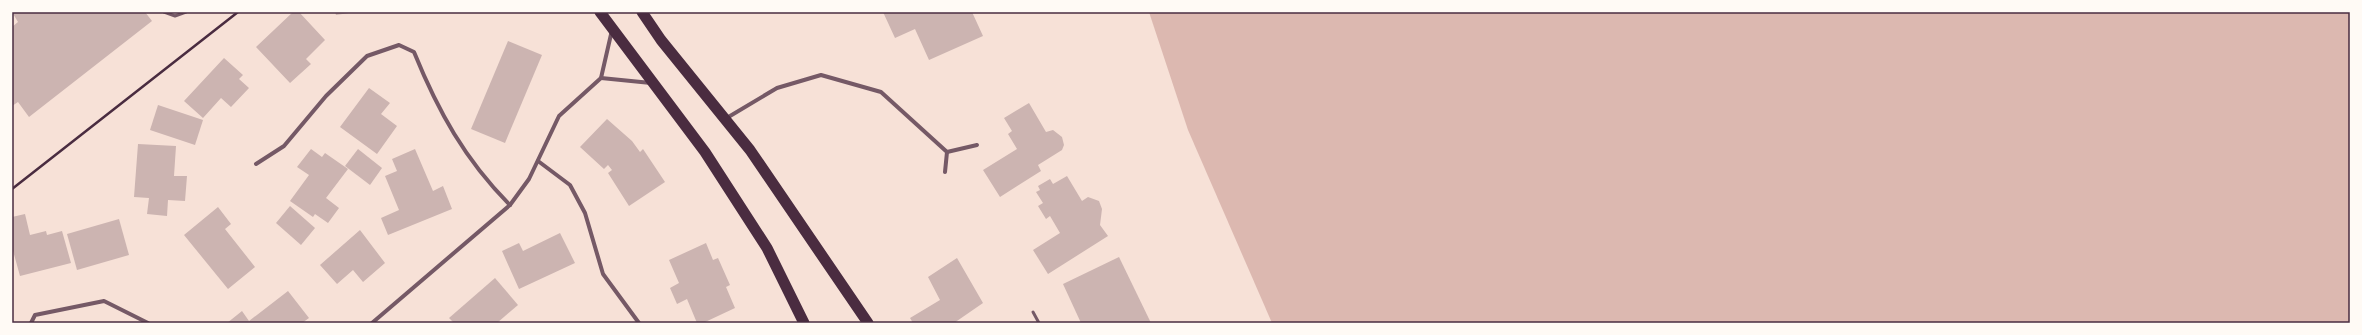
<svg xmlns="http://www.w3.org/2000/svg" width="2362" height="335" viewBox="0 0 2362 335" font-family="'Public Sans',sans-serif">
<style>
.water{fill:#dcb8b0}
.building{fill:#ccb4b1}
.lines{fill:none;stroke-linecap:round;stroke-linejoin:round}
.path{stroke:#4a2c40;stroke-width:2.5}
.service{stroke:#755966;stroke-width:3}
.minor{stroke:#755966;stroke-width:4}
.trunk{stroke:#4a2c40;stroke-width:11}
.neatline{fill:none;stroke:#4a2c40;stroke-width:1.5}
</style>
<rect width="100%" height="100%" fill="#f7e1d7"/>
<path class="water" d="M1149,12H2350V323H1272L1188,130Z"/>
<g class="building">
<path d="M12,12H145L152,21L29,117L18,102L12,106V27L18,22Z"/>
<path d="M293,12H299L325,40L306,59L311,64L290,83L256,47Z"/>
<path d="M335,12H349V13L336,15Z"/>
<path d="M883,12H972L983,36L929,60L915,29L895,38Z"/>
<path d="M508,41L542,55L505,143L471,129Z"/>
<path d="M224,58L243,75L239,79L249,88L231,107L221,98L203,118L184,101Z"/>
<path d="M369,88L390,103L381,114L397,126L377,154L340,127Z"/>
<path d="M1029,103L1046,132L1053,130L1062,137L1064,145L1062,150L1038,165L1041,171L1000,197L983,170L1017,149L1008,134L1012,131L1004,118Z"/>
<path d="M158,105L203,120L195,145L150,130Z"/>
<path d="M607,119L632,141L640,152L643,149L665,182L629,206L608,173L612,170L608,165L604,169L580,147Z"/>
<path d="M138,144L176,146L174,176H187L185,201L168,200L167,216L147,214L149,198L134,197Z"/>
<path d="M311,149L322,157L325,153L348,169L326,198L339,208L328,223L315,214L313,217L290,201L309,175L297,167Z"/>
<path d="M358,149L382,168L370,185L345,166Z"/>
<path d="M415,149L433,191L443,186L452,209L388,235L381,218L399,210L385,176L397,171L392,159Z"/>
<path d="M1067,176L1082,201L1088,197L1099,201L1102,209L1100,225L1108,236L1048,274L1033,250L1060,233L1050,216L1046,219L1038,206L1043,203L1036,192L1040,190L1038,186L1050,179L1053,184Z"/>
<path d="M290,206L315,228L301,245L276,223Z"/>
<path d="M218,207L231,224L225,229L255,267L228,289L184,235Z"/>
<path d="M25,214L30,235L46,231L47,235L62,231L71,263L20,276L12,247V217Z"/>
<path d="M119,219L129,255L77,270L67,234Z"/>
<path d="M360,230L385,263L363,282L353,270L337,284L320,265Z"/>
<path d="M560,233L575,263L519,289L502,251L519,243L523,251Z"/>
<path d="M706,243L713,260L718,258L730,285L726,287L735,308L703,323H697L687,299L677,304L670,288L679,283L669,260Z"/>
<path d="M1119,257L1151,323H1081L1063,284Z"/>
<path d="M957,258L983,303L954,323H913L910,318L940,300L928,277Z"/>
<path d="M495,278L518,305L497,323H454L449,318Z"/>
<path d="M288,291L309,318L302,323H227L242,311L249,321Z"/>
</g>
<g class="lines">
<path class="path" d="M12,189L238,12"/>
<g class="service">
<path d="M164,12L175,16L186,12"/>
<path d="M1033,312L1039,323"/>
</g>
<g class="minor">
<path d="M601,78L651,83"/>
<path d="M725,119L777,88L821,75L881,92L947,152L945,172"/>
<path d="M947,152L977,145"/>
<path d="M538,161L570,185L585,213L603,274L639,323"/>
<path d="M256,164L284,146L326,96L367,56L399,45L414,52C438,111 465,160 510,205"/>
<path d="M31,323L35,315L104,301L148,323"/>
<path d="M372,323L510,205L529,179L559,116L601,78L612,30"/>
</g>
<g class="trunk">
<path d="M600,12L705,152L767,248L804,323"/>
<path d="M642,12L661,40L750,150L868,323"/>
</g>
</g>
<rect width="2362" height="335" fill="none" stroke="#fffaf5" stroke-width="26"/>
<rect x="13" y="13" width="2336" height="309" class="neatline"/>
</svg>
